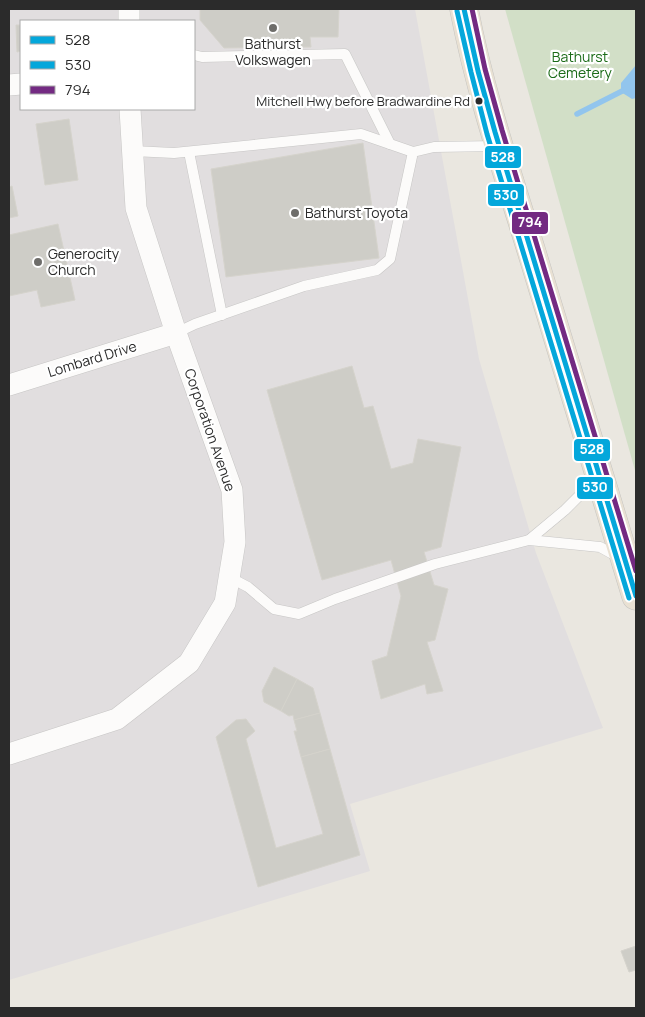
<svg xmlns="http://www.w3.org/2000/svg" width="645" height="1017" viewBox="0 0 645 1017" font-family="Manrope,sans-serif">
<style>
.industrial{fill:#e1dedf;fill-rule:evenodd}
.cemetery{fill:#d2dfc7}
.water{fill:#92c5ed}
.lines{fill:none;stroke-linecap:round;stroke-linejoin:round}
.stream{stroke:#92c5ed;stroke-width:5.5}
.building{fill:#cecdc7;stroke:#d5d3cc}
.lane-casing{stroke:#c7c6c5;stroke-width:11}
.street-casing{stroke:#c7c6c5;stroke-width:22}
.highway-casing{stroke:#c5c4c1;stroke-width:29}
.lane{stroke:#fcfbfa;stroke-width:10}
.street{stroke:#fcfbfa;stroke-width:21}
.highway{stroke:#e9e1d3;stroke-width:28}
.bus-1-casing{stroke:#fff;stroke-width:9}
.bus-2-casing{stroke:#fff;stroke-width:9}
.bus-3-casing{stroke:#fff;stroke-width:9}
.bus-1{stroke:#04a7db;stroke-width:5}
.bus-2{stroke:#04a7db;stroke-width:5}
.bus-3{stroke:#732a82;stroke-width:5}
.poi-dot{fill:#6e6d6a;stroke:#fff;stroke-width:2}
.bus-dot{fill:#2b2b2b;stroke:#fff;stroke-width:2}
.labels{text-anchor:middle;stroke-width:4.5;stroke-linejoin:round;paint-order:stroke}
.bus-label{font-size:13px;fill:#2b2b2b;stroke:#fff;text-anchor:end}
.poi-label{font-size:14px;fill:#2b2b2b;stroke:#fff;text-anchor:start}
.park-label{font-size:14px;fill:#1b6b18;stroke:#fff}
.street-label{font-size:14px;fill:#2b2b2b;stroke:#fff}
.line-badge{stroke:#fff;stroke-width:2}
.badge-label{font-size:14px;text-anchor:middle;font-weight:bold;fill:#fff}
</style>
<rect width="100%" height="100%" fill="#eae7e0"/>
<path class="industrial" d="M9,9H415L479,359L536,553L603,728L350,804L370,871L9,980ZM21,21H194V109H21Z"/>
<path class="cemetery" d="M505,9H636V474Z"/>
<path class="water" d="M636,65V98L632,99L621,92V83Z"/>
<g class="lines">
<path class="stream" d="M577,114L636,84"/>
</g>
<g class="building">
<path d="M200,9H339L338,37H310L311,47L224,48L200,20Z"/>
<path d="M16,25H21V51L17,52Z"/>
<path d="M69,119L78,180L45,185L36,124Z"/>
<path d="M363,143L379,258L226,277L211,169Z"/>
<path d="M12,186L18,216L9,218V187Z"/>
<path d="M58,224L75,300L41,307L37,290L9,296V235Z"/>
<path d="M352,366L364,408L373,406L391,469L413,463L418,439L461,447L441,547L424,552L434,585L448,589L435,640L427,642L443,691L427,694L425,684L381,699L372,661L387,656L401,596L391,560L322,580L267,390Z"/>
<path d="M274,667L297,679L281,711L264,702L262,691Z"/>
<path d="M297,679L313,688L320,713L294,720L293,715L289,716L281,711Z"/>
<path d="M320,713L330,749L301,757L294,731H297L294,720Z"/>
<path d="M246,719L255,731L246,739L276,848L323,834L301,757L330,749L360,855L258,887L216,737L236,720Z"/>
<path d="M636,946V970L629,972L621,951Z"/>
</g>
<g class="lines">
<g class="lane-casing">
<g id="lane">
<path d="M194,55L202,57L345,54L390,144"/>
<path d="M133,151L174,153L361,134L413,152"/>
<path d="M189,152L222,315"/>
<path d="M176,333L195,324L304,286L377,270L390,259L413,152L434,147L497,146"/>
<path d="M529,540L565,510L598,477"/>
<path d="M229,577L248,587L274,609L299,614L335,599L435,564L529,540L600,547L620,558"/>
</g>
</g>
<g class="street-casing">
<g id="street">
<path d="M129,21V9"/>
<path d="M9,85L21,84"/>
<path d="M9,385L176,333"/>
<path d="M9,754L117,719L189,663L225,603L235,542L232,490L176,333L136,208L130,109"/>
</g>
</g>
<g class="highway-casing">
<path id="highway" d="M464,9C480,92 507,172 532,253C567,367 601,482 636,596"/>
</g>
<use href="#lane" class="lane"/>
<use href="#street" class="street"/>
<use href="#highway" class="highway"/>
<g class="bus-1-casing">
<path id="bus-1" d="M464,9L478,71L495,132L636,596"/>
</g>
<g class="bus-2-casing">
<path id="bus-2" d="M457,11L471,72L487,134L629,598"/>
</g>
<g class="bus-3-casing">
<path id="bus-3" d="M472,9L485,69L502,130L636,571"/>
</g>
<use href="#bus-1" class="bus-1"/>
<use href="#bus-2" class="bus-2"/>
<use href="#bus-3" class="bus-3"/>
</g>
<g class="poi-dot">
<circle cx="273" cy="28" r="5"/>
<circle cx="295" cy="213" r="5"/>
<circle cx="38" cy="262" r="5"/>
</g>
<circle class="bus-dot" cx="479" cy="101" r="4.5"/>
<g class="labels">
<g class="bus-label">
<text x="470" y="106">Mitchell Hwy before Bradwardine Rd</text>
</g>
<g class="poi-label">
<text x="273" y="49" text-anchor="middle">Bathurst<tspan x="273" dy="16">Volkswagen</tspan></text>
<text x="305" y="218">Bathurst Toyota</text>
<text x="48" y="259">Generocity<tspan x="48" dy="16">Church</tspan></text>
</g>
<g class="park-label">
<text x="580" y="62">Bathurst<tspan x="580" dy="16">Cemetery</tspan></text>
</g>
<g class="street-label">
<text transform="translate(92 359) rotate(-17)" y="5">Lombard Drive</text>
<text transform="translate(210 430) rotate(71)" y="5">Corporation Avenue</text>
</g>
</g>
<g class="line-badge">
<rect x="484" y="145" width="38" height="24" rx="5" fill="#04a7db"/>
<rect x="487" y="183" width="38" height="24" rx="5" fill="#04a7db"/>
<rect x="511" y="211" width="38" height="24" rx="5" fill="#732a82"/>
<rect x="573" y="438" width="38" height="24" rx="5" fill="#04a7db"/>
<rect x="576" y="476" width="38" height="24" rx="5" fill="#04a7db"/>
</g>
<g class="badge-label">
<text x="503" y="162">528</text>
<text x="506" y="200">530</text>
<text x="530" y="227">794</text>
<text x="592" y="454">528</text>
<text x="595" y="492">530</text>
</g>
<rect width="645" height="1017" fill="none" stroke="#2b2b2b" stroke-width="20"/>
<rect x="20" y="20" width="175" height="90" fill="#ffffff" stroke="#aaaaaa"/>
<rect x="30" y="36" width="25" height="8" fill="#04a7db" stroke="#aaaaaa"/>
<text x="65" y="45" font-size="15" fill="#2b2b2b">528</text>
<rect x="30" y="61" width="25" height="8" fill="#04a7db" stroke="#aaaaaa"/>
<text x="65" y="70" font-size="15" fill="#2b2b2b">530</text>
<rect x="30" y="86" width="25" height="8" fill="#732a82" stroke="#aaaaaa"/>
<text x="65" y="95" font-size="15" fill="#2b2b2b">794</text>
</svg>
